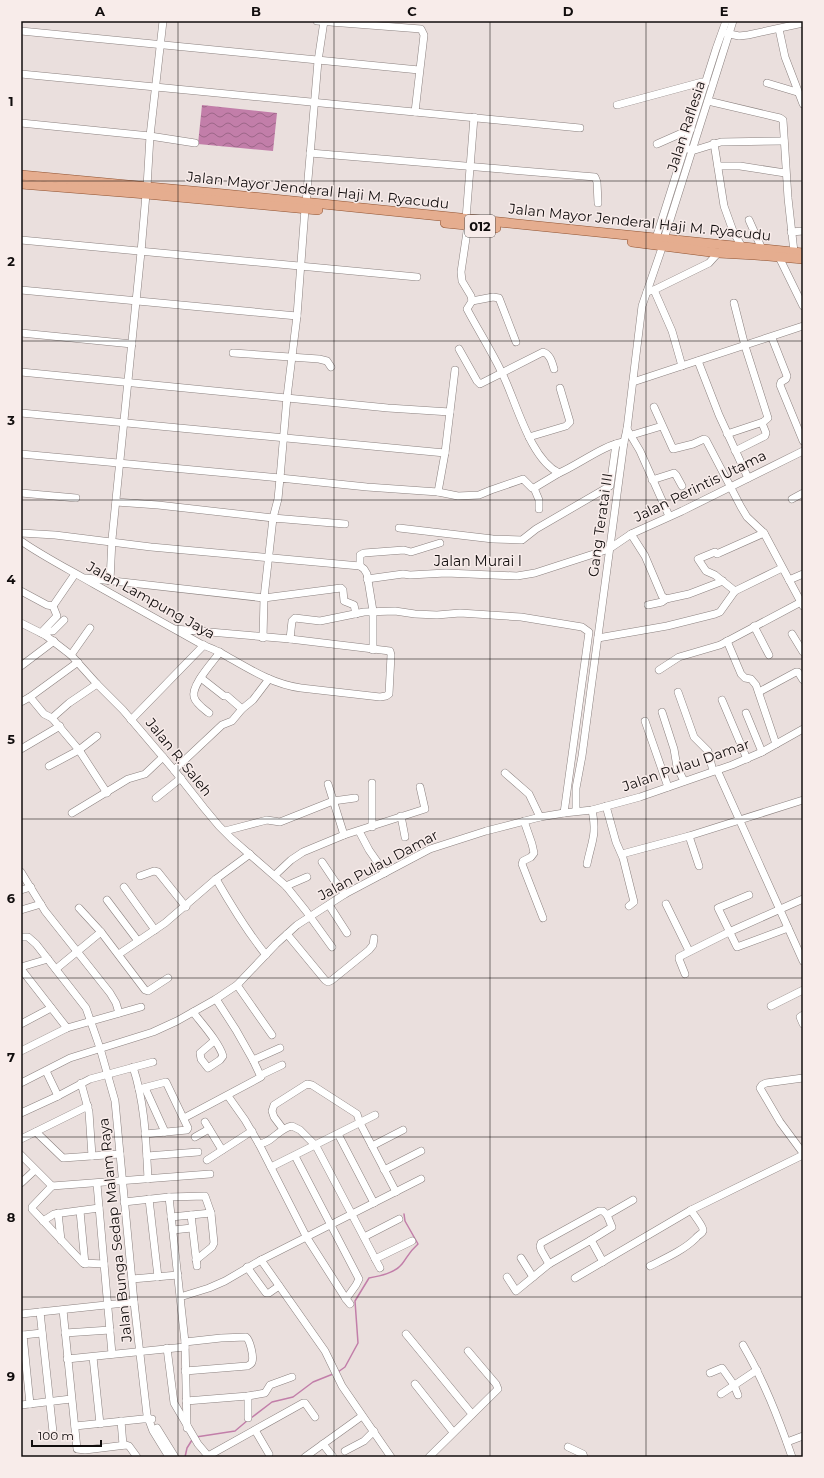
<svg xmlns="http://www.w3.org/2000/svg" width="824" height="1478" viewBox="0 0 824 1478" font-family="Montserrat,sans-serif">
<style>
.water{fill:url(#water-waves)}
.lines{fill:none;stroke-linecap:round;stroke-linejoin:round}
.stream{stroke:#c27ea9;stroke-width:1.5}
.minor-casing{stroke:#8b817f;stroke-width:8}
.major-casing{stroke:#8f5231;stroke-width:10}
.minor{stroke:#fff;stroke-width:7}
.major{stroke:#e5ad8f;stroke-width:9}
.grid{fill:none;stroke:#110d0d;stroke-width:1;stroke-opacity:0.55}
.labels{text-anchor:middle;stroke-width:3;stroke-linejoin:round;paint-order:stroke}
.shield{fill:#f8ecea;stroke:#56504f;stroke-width:1}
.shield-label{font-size:13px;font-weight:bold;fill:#110d0d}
.street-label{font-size:14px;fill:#110d0d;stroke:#f8ecea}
.neatline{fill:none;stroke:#110d0d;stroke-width:1.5}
.grid-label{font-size:13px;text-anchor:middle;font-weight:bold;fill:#110d0d}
</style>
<defs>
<pattern id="water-waves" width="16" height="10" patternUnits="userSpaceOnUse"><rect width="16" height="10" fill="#c27ea9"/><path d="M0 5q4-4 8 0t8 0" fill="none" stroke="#9c6688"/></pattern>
</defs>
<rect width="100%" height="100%" fill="#eadfdd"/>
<path class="water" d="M202,105L277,113L273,151L198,144Z"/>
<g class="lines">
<g class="stream">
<path d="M338,1372L345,1367L358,1343L355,1301L369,1278C380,1276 395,1273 402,1264C408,1256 409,1252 418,1244L405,1221L404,1214"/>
<path d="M251,1418L272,1402L293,1397L313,1382L333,1374"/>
<path d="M196,1437L235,1431L248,1420"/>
<path d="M185,1457L187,1448L192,1440"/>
</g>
<g class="minor-casing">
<g id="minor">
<path d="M317,21L421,29L424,35L415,112"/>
<path d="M779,29L785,57L803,104"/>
<path d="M21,31L419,70"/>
<path d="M725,33L739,36L748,35L803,23"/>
<path d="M21,74C207,93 394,109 580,128"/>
<path d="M767,83L797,92"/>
<path d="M708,101L780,118L783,120L788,198L794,252"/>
<path d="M617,105L702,82H706"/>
<path d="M21,123L150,136L195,143"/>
<path d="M714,143L724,206L733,231L742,247"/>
<path d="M657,144L691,129"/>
<path d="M688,149L695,150L721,142L784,141"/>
<path d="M310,153L595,177L597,182L598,203"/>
<path d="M718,166H740L785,173"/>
<path d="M147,187L150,136L163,21"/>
<path d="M306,203L318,61L324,21"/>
<path d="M466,219L474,117"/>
<path d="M749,220L762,249"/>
<path d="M468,225L461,272L462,281L471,296L472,301L467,309C478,330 491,350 501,371C516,400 529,458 559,473C578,465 605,444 624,442"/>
<path d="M791,232L803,231"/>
<path d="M656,238L716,49L726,21"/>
<path d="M664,239L733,21"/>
<path d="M21,240L417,277"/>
<path d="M779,257L803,306"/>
<path d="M21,290L297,316"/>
<path d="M654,290L672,331L682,366"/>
<path d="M647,292L654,290L709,263L718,253"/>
<path d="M472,301L493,297L499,298L516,342"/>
<path d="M734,303L745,346L768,418L762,423L766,433L765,436L735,451"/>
<path d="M21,333L132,344"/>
<path d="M772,338L787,376L786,379L781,382L780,385L803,441"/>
<path d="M459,349L477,381L480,384L543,352C550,354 552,362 554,369"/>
<path d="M233,353L319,359L327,361L331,367"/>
<path d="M698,361L719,415L748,478"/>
<path d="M21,372L388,408L450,412"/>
<path d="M633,382L803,326"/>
<path d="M654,407L673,449L693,444L704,439L706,440L741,507L747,517L764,533L803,606"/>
<path d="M21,413L445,453L438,492"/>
<path d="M627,429L640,451L669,516"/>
<path d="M727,434L763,422"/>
<path d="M632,435L662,426"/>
<path d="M529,437L566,426L570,422L560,388"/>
<path d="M445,453L455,370"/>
<path d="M21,454L280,478L287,397L297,316L305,209"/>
<path d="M652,480L674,473L676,475L682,486"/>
<path d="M534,488L559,473"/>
<path d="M21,493L76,498"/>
<path d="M792,499L803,493"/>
<path d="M116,502L158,505L273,518L278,499L280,478L367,487L438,492L458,496L479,495L491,490L523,479L532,488H534L539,500V509"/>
<path d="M399,528L493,539L522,540L536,529L610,486L616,444"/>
<path d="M21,533L55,535L151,547L360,566L364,569L367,574L373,611V650"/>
<path d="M631,534L645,556L662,596L666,599"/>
<path d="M21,541C44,557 70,570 94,584C130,604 165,624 201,644C207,647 214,649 221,653C246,667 271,684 301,688L380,697L386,696L389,694L391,655L390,651L290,639L175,629"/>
<path d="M360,566V555L364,553L404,550L411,552L440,543"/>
<path d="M86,578L264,598L341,588L343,590L344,601L354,605L356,614"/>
<path d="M367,579L403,574L410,575L446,573L517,576L535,573L609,549L631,534L682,511L803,451"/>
<path d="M789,580L803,574"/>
<path d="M110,581L112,539L141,252L146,194"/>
<path d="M21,591L47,605L53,606L75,574"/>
<path d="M735,591L715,575L706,571L698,559L715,552L717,554L719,553L764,533"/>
<path d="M648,605L662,602L666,599L689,594L723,581"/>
<path d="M21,623L45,635L71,655L97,684L123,710L174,770L204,808L219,826L232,839L286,886L306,911L332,947"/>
<path d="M754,626L769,655"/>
<path d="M41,633L57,616L53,606"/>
<path d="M792,634L803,652"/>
<path d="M45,635L49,631H53L64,620"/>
<path d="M263,638L264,598L273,518L345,524"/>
<path d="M598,638L667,626L715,614L720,612L735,591L782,568"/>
<path d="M290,639L292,621L295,618L320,621L364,612L395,611L415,614L437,615L460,613L521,617L582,627L589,632L564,813"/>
<path d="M727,641L741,674L745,678L751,679L756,685L776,744"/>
<path d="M71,655L90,628"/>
<path d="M21,666L54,641"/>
<path d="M659,670L679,657L720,645L801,602"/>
<path d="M201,678L224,696H227L242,709"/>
<path d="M97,684L69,703L52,718L79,750L107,793"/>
<path d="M678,692L694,737L708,751L713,771"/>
<path d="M759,692L796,672H798L803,680"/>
<path d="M30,697L78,662"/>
<path d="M722,700L747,759"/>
<path d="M21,702L30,697L44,714L52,718"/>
<path d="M662,712L674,749L677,767L684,781"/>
<path d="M209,713C204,709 196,704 194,697C191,685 213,662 220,652"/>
<path d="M746,713L762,752"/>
<path d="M131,720L204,645"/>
<path d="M645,721L668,787"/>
<path d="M21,749L60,726"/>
<path d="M49,766L79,750L97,736"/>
<path d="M174,770L222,725L232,721L242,709L253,700L269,679"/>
<path d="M717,770L803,961"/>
<path d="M505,773L529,794L540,817"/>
<path d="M372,783V827"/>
<path d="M328,784L344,835"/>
<path d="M156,798L181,778"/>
<path d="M606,806L616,842L623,858L634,902L629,906"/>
<path d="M576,811V788L582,756L624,442L627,429L642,306L663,245"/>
<path d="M72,813L128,779L145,774L163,757"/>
<path d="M401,816L405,837"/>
<path d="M524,821L532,844L534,853L531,857L523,861L522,864L543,918"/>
<path d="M225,831L267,820L280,822L333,801L355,798"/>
<path d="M359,831L369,850L385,873"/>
<path d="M689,836L699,866"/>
<path d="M622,854L689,836L803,800"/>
<path d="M322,862L334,880L345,894"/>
<path d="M587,864C592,840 597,835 592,810"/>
<path d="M21,872L45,911L110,993L116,1003L119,1013"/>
<path d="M275,875L291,860L303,852L344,835L425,809L420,787"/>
<path d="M140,876L154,871L158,872L186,907"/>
<path d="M216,879C232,907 246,930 266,955"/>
<path d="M286,886L307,877"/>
<path d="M124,887L155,930"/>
<path d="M21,890L31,887"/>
<path d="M749,895L718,908L737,947L788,928"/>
<path d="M107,900L138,941"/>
<path d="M666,904L689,951"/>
<path d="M329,905L347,933"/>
<path d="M79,908L101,932L145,990L148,991L168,978"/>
<path d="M21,910L41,904"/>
<path d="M287,934L325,980L328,982L332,980L369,950L373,945L374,938"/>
<path d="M21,937H28L36,944L86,1008L100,1048L115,1101L134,1302L147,1415L153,1431L169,1457"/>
<path d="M119,954L165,923L216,879L250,854"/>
<path d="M21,967L48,959"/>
<path d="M21,969L67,1028"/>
<path d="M56,969L101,932"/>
<path d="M685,974L679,959V957L729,932L803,899"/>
<path d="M237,985L272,1035"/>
<path d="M771,1006L803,990"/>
<path d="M193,1012C202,1024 219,1042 223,1056L220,1060L208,1068L201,1059L200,1053L214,1041"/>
<path d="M803,1015L800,1017L803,1024"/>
<path d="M21,1024L51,1008"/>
<path d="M21,1051L67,1028L141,1007"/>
<path d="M253,1060L280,1048"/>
<path d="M133,1067C145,1103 146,1141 148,1179"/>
<path d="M46,1071L58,1096"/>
<path d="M261,1075L282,1065"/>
<path d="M803,1078L766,1083L762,1085L760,1088L780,1122L803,1153"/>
<path d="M21,1083L70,1058L153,1032L177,1021L216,999L237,985L276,944L297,925L345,894L430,849L486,831L540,817L564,813L592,810L640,797L732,765L762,752L803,729"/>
<path d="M81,1083L89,1112L92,1156"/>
<path d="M145,1088L165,1132"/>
<path d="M139,1089L166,1082L188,1128L187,1130L145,1134"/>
<path d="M228,1096L245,1120L259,1144C272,1143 279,1128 292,1126L300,1130L316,1146L380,1268"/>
<path d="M21,1113L58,1096L90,1079L153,1062"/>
<path d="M184,1118L261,1077L253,1060L236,1030L216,999"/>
<path d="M205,1122L222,1150"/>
<path d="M283,1129L274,1117L272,1111L274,1105L307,1084L312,1085L357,1114L360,1123L396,1192"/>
<path d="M36,1132L63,1158L120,1154"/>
<path d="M338,1134L374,1203"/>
<path d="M195,1137L209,1129"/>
<path d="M21,1139L88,1106"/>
<path d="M259,1144L307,1238L346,1299L350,1304"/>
<path d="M372,1146L403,1130"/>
<path d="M21,1155L52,1186L210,1174"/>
<path d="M147,1156L198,1152"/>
<path d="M295,1156L359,1279L356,1285L346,1299"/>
<path d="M207,1160L252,1131"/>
<path d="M271,1167L375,1115"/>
<path d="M384,1170L421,1151"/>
<path d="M21,1183L35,1170"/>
<path d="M97,1184L112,1354"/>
<path d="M52,1186L32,1207V1209L83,1263L104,1264"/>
<path d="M169,1197L185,1342L187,1428"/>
<path d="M149,1199L158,1277"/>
<path d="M124,1202L169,1197L205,1196L211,1213L214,1243L212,1247L196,1260"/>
<path d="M80,1211L85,1264"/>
<path d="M58,1213L61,1240"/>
<path d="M191,1215L197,1266"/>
<path d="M607,1215L633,1200"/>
<path d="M171,1217L211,1213"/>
<path d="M43,1221L54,1214L99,1208"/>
<path d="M173,1230L192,1228"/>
<path d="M364,1237L399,1219"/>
<path d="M521,1258L533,1277"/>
<path d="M375,1259L412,1241"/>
<path d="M261,1260L325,1351L342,1386L391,1457"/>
<path d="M549,1264L541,1250L540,1246L541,1243L599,1211H603L607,1215L612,1227L591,1240"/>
<path d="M650,1266C666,1258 684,1250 696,1238C698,1235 702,1234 703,1231C704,1227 693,1214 691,1210"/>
<path d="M247,1267L266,1293H269L279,1286"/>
<path d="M507,1277L516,1291L549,1264L591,1240L603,1262"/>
<path d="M575,1278L691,1210L803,1155"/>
<path d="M132,1279L178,1275"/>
<path d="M180,1297L209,1288L225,1281L261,1260L421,1179"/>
<path d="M63,1310L77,1449L85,1450L126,1445L129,1446L137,1457"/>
<path d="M40,1312L53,1432"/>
<path d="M21,1314L134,1302"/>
<path d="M65,1333L110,1330"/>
<path d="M406,1334L472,1414"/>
<path d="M23,1335L30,1404"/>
<path d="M21,1337L23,1335L42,1333"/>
<path d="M743,1345C764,1381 778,1417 792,1457"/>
<path d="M167,1348L174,1403L198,1444L209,1457"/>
<path d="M93,1357L100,1424"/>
<path d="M67,1359L185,1347"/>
<path d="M185,1371L247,1366C249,1365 251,1365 252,1362C254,1357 250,1340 246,1337L221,1338L185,1342"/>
<path d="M710,1373L722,1368L734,1385L738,1395"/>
<path d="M415,1384L453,1432"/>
<path d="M721,1394L757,1370"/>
<path d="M248,1396V1418"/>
<path d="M186,1401L248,1396L265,1393L270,1385L292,1377"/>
<path d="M21,1405L71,1399"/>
<path d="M121,1421L123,1445"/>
<path d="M75,1426L143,1419H152"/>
<path d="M157,1428L175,1457"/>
<path d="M255,1430L269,1454"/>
<path d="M787,1442L803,1436"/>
<path d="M323,1444L333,1457"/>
<path d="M568,1447L583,1454L584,1457"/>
<path d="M345,1451L364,1441L374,1431"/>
<path d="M208,1456L303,1403H305L315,1417"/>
<path d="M305,1457L362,1416"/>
<path d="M429,1457L498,1389L496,1384L468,1351"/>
</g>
</g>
<g class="major-casing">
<g id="major">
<path d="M21,175L224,194L803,253"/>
<path d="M21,184L146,194L318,210"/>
<path d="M445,223L496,228"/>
<path d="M632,242L718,253L755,255L803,259"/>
</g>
</g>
<use href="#minor" class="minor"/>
<use href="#major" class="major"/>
</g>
<path class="grid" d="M178,21V1457M334,21V1457M490,21V1457M646,21V1457M21,181H803M21,341H803M21,500H803M21,659H803M21,819H803M21,978H803M21,1137H803M21,1297H803"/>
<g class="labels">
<rect class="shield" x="465" y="215" width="30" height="22" rx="3"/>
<g class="shield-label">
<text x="480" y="231">012</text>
</g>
<g class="street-label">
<text transform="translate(686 126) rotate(-72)" y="5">Jalan Raflesia</text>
<text transform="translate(318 190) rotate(6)" y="5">Jalan Mayor Jenderal Haji M. Ryacudu</text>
<text transform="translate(640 222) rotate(6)" y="5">Jalan Mayor Jenderal Haji M. Ryacudu</text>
<text transform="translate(700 486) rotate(-26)" y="5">Jalan Perintis Utama</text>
<text transform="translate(600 525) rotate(-82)" y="5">Gang Teratai III</text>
<text x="478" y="566">Jalan Murai I</text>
<text transform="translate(151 600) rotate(29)" y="5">Jalan Lampung Jaya</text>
<text transform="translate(179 757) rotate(51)" y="5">Jalan R. Saleh</text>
<text transform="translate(686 765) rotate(-19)" y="5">Jalan Pulau Damar</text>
<text transform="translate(378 865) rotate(-28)" y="5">Jalan Pulau Damar</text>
<text transform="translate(115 1230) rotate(-96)" y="5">Jalan Bunga Sedap Malam Raya</text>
</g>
</g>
<rect width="824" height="1478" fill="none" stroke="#f8ecea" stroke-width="44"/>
<path d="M32 1440v6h69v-6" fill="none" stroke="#110d0d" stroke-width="2"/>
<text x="38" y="1440" font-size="12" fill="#110d0d" stroke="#f8ecea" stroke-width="3" paint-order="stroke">100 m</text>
<rect x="22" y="22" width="780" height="1434" class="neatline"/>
<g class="grid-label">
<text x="100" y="16">A</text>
<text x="256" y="16">B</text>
<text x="412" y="16">C</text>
<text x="568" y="16">D</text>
<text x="724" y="16">E</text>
<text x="11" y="106">1</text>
<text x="11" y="266">2</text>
<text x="11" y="425">3</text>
<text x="11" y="584">4</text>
<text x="11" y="744">5</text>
<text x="11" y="903">6</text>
<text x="11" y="1062">7</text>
<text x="11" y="1222">8</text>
<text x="11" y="1381">9</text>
</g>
</svg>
